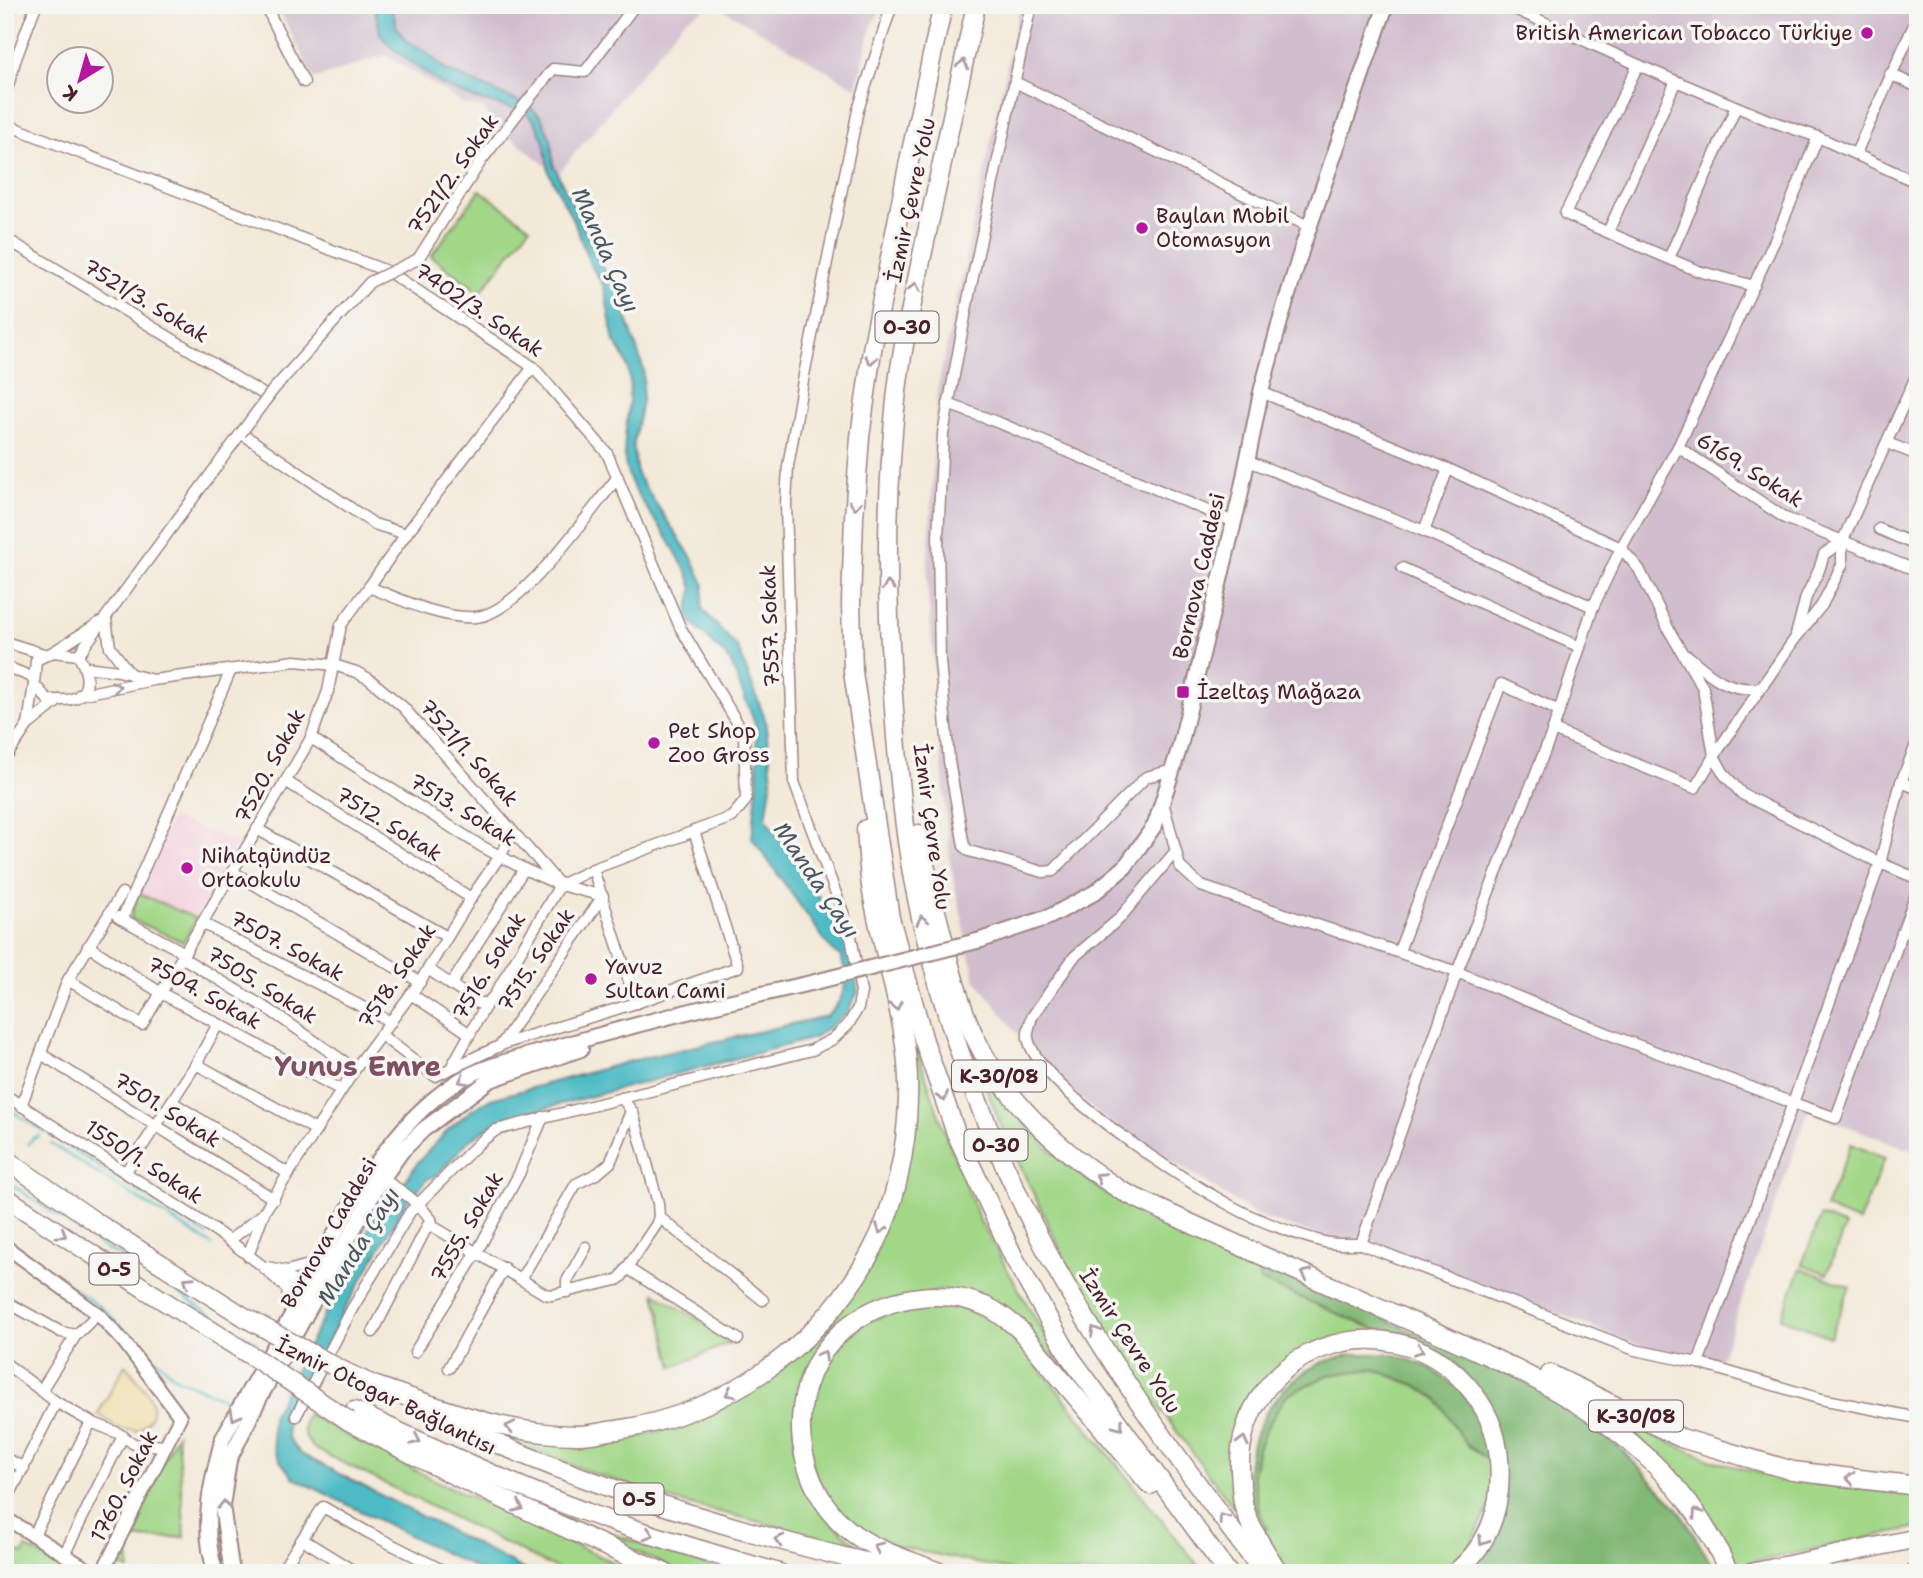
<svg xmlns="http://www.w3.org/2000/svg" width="1923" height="1578" viewBox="0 0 1923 1578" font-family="'Shantell Sans',sans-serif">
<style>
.built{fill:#f4cfdd}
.industrial{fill:#d0bdcd}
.green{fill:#a2d788;stroke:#767b5a;stroke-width:2}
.forest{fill:#81b874;stroke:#666c50;stroke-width:2}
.sand{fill:#eeda9e;stroke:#9c7c64;stroke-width:2}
.water{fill:#4dbbc5;stroke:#4c6d78;stroke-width:2}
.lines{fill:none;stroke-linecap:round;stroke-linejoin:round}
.stream{stroke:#4dbbc5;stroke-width:2.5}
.minor-casing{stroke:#9e8482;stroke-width:13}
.tertiary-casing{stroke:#9e8482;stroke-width:16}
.secondary-casing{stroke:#9e8482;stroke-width:18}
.motorway-casing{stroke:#9e8482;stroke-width:21}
.minor{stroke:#fff;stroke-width:10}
.tertiary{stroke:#fff;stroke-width:12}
.secondary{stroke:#fff;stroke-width:14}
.motorway{stroke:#fff;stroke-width:18}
.minor-bridge-casing{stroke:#9e8482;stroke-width:13;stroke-linecap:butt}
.secondary-bridge-casing{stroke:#9e8482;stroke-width:18;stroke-linecap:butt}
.motorway-bridge-casing{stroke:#9e8482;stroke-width:21;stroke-linecap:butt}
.minor-bridge{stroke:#fff;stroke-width:10}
.secondary-bridge{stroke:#fff;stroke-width:14}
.motorway-bridge{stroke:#fff;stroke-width:18}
.oneway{stroke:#ae9aa0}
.poi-dot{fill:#b5179e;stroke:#f6f6f2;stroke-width:2.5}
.labels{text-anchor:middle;stroke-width:7;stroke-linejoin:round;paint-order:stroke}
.shield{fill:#f6f6f2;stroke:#7e6067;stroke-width:2}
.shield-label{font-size:19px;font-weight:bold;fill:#4a1f2b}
.poi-label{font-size:21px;fill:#4a1f2b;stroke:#f6f6f2;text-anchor:start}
.street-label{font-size:21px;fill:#4a1f2b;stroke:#f6f6f2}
.water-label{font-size:23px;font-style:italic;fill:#4b5661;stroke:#f6f6f2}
.district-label{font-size:28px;font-weight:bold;fill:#7e5062;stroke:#f6f6f2}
</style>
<rect width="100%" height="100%" fill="#f6f6f2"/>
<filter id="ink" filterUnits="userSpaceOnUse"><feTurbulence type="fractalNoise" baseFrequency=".0143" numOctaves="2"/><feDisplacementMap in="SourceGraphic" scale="14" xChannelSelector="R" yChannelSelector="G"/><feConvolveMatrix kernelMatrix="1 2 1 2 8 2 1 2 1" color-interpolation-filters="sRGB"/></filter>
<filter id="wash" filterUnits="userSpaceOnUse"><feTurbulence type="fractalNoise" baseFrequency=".00686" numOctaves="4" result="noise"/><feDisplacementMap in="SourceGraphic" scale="28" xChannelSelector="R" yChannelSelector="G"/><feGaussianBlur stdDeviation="1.57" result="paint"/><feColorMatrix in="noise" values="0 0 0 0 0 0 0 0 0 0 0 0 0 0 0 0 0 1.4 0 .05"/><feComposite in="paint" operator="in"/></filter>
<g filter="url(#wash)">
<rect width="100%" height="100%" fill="#f3e9d8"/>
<path class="built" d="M171,818L239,843L197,919L138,893Z"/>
<g class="industrial">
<path d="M277,5H711L685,20L557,175L489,119L483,108L463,104L386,55L314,79Z"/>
<path d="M716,5H886L873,22L856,88Z"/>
<path d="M1020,5H1918V1153L1808,1111L1720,1362L1638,1345L1372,1241L1329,1239L1258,1216L1098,1114L1039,1061L975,979L950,862L927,580L938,387Z"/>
</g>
<g class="green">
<path d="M480,190L530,227L480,293L431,256Z"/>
<path d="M138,893L197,919L183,942L130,919Z"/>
<path d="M967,1038L994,1090L1048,1148L1105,1194L1256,1261L1259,1280L1388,1335L1316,1344L1238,1428L1233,1449L1234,1508L1112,1345L1064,1257L1001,1126Z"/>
<path d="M916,1047L941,1122L980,1221L1067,1375L1029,1331L944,1289L838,1328L795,1417L794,1446L806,1487L826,1517L858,1546L675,1501L595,1474L503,1438L506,1436L555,1443L645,1435L711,1414L771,1377L811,1344L849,1298L910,1150Z"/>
<path d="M1851,1144L1885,1158L1859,1222L1825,1208Z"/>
<path d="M1821,1216L1845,1226L1827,1274L1802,1264Z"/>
<path d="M1801,1268L1850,1287L1830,1337L1781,1318Z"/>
<path d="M655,1293L734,1341L673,1367Z"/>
<path d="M953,1306L990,1317L1022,1346L1204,1573H1023L892,1545L854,1527L835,1508L816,1477L808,1450L807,1409L816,1380L836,1347L865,1323L902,1308Z"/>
<path d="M1373,1369L1415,1385L1437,1399L1466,1444L1494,1464V1496L1470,1547L1443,1573H1286L1263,1533L1267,1529L1259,1511L1253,1475L1257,1451L1266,1429L1286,1395L1328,1375Z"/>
<path d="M1595,1404C1639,1426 1684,1453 1732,1466C1793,1483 1855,1489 1918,1494V1527L1740,1565C1699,1494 1661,1452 1595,1404Z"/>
<path d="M307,1414L426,1476L636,1573H565L315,1449C303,1439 300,1428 307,1414Z"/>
<path d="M177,1434L185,1537L128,1539L129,1570L112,1562Z"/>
<path d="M551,1514L719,1569L730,1573H683Z"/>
<path d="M26,1548L79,1573H5V1561L11,1549L23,1554Z"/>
</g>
<g class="forest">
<path d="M1256,1261L1532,1385L1618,1446L1678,1508L1716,1572L1464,1573L1506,1500L1472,1383L1452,1361L1425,1347L1388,1335L1259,1280Z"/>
<path d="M1354,1354H1392L1429,1367L1460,1390L1482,1421L1494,1464L1466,1444L1437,1399L1415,1385L1373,1369L1328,1375L1286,1396L1266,1429L1257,1451L1253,1475L1259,1511L1267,1529L1263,1533C1259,1525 1254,1516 1251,1508C1237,1453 1266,1390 1317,1365C1328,1359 1342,1357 1354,1354Z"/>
</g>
<path class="sand" d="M125,1365C142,1386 169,1408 138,1431L119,1428L98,1414Z"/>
<path class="water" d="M374,5H391L397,28L406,40L425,51L446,70L529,106L541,117L551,140L553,164L602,267L617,288L644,371L642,401L633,447L637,475L692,558L704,584L702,609L738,648L765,719L772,778L766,819L848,940L858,992L846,1014L814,1038L500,1120L468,1141L437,1175L427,1179L405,1204L339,1320L286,1426L288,1438L301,1454L531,1573H485L294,1478C273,1455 271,1447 272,1416L382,1203L394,1197L419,1161L450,1128L470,1111L491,1099L627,1062L827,1016C846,998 850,979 840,955L833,952L752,838L758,779L756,726L729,659L692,623L688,614L693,589L688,574C678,557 669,538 657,523C643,503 629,486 625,462C620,423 645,375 614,342L604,286L590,264L575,224L549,173L544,142L535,121L525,112L472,98L442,85L392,48L381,36Z"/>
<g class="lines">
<g class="stream">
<path d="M5,1107L46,1133"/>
<path d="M50,1135L207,1235"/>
<path d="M28,1144L32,1139L39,1136"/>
<path d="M51,1144L212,1245"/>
<path d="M5,1180L106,1249L129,1259L202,1309L256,1341"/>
<path d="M5,1238L101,1308L176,1378L225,1399"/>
</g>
</g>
</g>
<g filter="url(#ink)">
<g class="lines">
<g class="minor-casing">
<g id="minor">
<path d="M265,5L304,82"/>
<path d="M1031,5L968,300L943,434L938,538L940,661L949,761L964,846L969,851L1043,872L1053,871L1146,777L1173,770"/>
<path d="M1506,5L1645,68L1768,120L1818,137L1918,183"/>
<path d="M1638,65L1565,214L1698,271L1754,286"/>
<path d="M1890,74L1918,87"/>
<path d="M1015,82L1310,227"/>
<path d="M5,97L15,61L36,5"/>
<path d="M526,103L553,69L585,72L635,5"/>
<path d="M5,124L389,272L533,367L607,453L680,627L744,734L746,800L732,817L593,869L560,885L403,707L369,679L356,672L334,665L295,661L153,680L79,695"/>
<path d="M1856,153L1918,16"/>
<path d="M1608,232L1676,81"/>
<path d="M5,238L268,397"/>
<path d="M1669,258L1736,107"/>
<path d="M1261,392L1448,469L1621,548L1639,569L1670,632L1703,688L1714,756L1724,774L1742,794L1880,863L1918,879"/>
<path d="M948,404L1002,424L1234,522"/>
<path d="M1887,443L1918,455"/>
<path d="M1678,447L1785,518L1918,571"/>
<path d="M1246,460L1424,531L1593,607"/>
<path d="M1879,529L1918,546"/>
<path d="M1424,531L1448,469"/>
<path d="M1402,568L1580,647"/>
<path d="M369,587L406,534L533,367"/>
<path d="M106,619L110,647L130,674"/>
<path d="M1796,635L1806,597L1819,570L1824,554L1842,542"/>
<path d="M5,642L47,655"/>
<path d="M53,652L78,655C87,669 94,693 72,699C65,701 55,700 48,700L34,684L36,660Z"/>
<path d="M53,652L99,623"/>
<path d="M78,655L241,433L374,524L406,534"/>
<path d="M1688,656C1711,676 1728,692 1761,688"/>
<path d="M5,666L34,678"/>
<path d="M85,667L119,671L149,679"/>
<path d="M28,725L34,684"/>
<path d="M1553,730L1695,788L1714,756L1794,640L1822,605L1842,565V542L1918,372"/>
<path d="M311,738L481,846L524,869L560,885L603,896L501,1045"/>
<path d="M1918,740L1901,782L1880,863L1793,1103L1836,1118L1918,888"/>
<path d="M5,758L28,725L59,700"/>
<path d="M287,782L471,898"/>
<path d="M1901,782L1918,789"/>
<path d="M1163,802L1180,867L1201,886L1457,972L1621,1039L1793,1103L1698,1363"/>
<path d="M257,829L447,937"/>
<path d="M1175,852L1119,919L1074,957L1032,1017C1030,1024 1027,1031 1028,1038C1037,1089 1209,1199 1258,1219C1279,1228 1302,1236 1324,1242C1335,1245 1349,1244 1361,1244L1635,1350L1698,1363L1821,1399L1918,1418"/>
<path d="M593,869L636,1003L738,967L694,831"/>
<path d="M233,872L420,982"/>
<path d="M118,917L185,953"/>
<path d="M122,919L231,670"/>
<path d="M202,923L391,1022"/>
<path d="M88,946L161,993L341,1090"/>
<path d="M1399,951L1501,684L1559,711"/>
<path d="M183,958L271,1011L355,1069"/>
<path d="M428,969L478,1003H487"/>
<path d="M68,980L142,1025L311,738L328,691L341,625L369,587C399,599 444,620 476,617C521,613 589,512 618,477"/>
<path d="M451,985L524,869"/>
<path d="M411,994L470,1034"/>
<path d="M381,1035L435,1076L506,1043L636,1003"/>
<path d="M41,1054L274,1199"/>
<path d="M196,1064L316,1130"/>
<path d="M451,1068L487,1003L494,996L560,885"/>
<path d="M5,1095L216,1231L260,1264L287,1289L292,1315"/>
<path d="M172,1102L289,1174"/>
<path d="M21,1106L68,980L122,893"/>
<path d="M125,1173L196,1064L218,1024"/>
<path d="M378,1177C398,1188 426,1205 434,1227L545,1294L552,1295L617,1280L621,1277L656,1225L659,1217L658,1203L633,1113L622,1098"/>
<path d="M659,1217L763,1300"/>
<path d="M229,1241L264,1213"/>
<path d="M1361,1244L1457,972L1553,730L1593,607L1621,548L1678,447L1775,240L1818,137"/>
<path d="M248,1256L264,1212L355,1069L420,982L471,898L500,856L508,842L510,828"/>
<path d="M267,1267L287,1271L320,1262"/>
<path d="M627,1268L738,1339"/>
<path d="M278,1271L306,1289L308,1292"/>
<path d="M521,1279L576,1184L598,1173L610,1163L631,1111"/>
<path d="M567,1292V1281L586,1247"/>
<path d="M5,1301L61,1332L76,1335"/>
<path d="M373,1332L431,1219"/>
<path d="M415,1352L477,1252L519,1174L543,1117"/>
<path d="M5,1363L56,1402L91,1422L118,1433L134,1444L166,1446"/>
<path d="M449,1368L504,1268"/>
<path d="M42,1389L76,1335L98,1314"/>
<path d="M296,1416L352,1309L410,1212L479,1143L496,1130L812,1050L833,1039L848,1025L858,1008L861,992L850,931L794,782L786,504L788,466L804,375L858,110L890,11L895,5"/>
<path d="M5,1458L24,1468"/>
<path d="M5,1504L56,1402"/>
<path d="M34,1535L91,1422"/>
<path d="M302,1539L357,1573"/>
<path d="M65,1553L123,1436"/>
<path d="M280,1573L323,1507L369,1533L448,1573"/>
</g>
</g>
<g class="tertiary-casing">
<g id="tertiary">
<path d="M5,1246L98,1314L124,1342L180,1417L102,1573"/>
<path d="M5,1518L94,1573"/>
</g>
</g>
<g class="secondary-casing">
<g id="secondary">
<path d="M981,940L1049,917L1094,893L1125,867L1155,825L1180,746L1240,497L1261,392L1281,318L1303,245L1386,5"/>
<path d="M216,1573C200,1528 211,1481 223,1438C248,1391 276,1345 301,1298C342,1222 379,1134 454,1084C483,1065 520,1058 554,1048C639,1023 725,1002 811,983"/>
<path d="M232,1573L222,1506L229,1460L260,1397L378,1185L401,1152L424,1129L490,1080L581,1049"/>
</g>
</g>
<g class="motorway-casing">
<g id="motorway">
<path d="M943,5L909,161L872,350L860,437L854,517L851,603L853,672L890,918L924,1041L956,1133L1014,1258L1070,1357L1228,1573"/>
<path d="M976,5C958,87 940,169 923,251C913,300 901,350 896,400C885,503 886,606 894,709C898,768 903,826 914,884C935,993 976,1109 1025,1209C1088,1338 1177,1459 1264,1573"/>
<path d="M919,834C924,865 932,896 940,927C949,962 957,996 971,1029C1002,1099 1059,1151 1122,1191C1203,1231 1287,1266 1369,1303C1510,1365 1664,1420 1729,1573"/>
<path d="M5,1159L97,1223L246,1318"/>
<path d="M5,1197L148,1291L255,1358"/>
<path d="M345,1372L386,1391"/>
<path d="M1550,1374L1681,1438L1793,1471L1918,1486"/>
<path d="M376,1386C441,1408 510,1436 580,1435C592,1435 605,1431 617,1430C724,1414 819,1348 871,1252C895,1209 907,1149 908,1099C911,1030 884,960 872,892C868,871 868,850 866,829"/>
<path d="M354,1411C443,1452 532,1495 625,1526C676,1543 727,1558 779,1573"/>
<path d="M439,1417C542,1467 648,1503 758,1534C811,1549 863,1563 917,1573"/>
<path d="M349,1421C452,1477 558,1525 665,1573"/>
<path d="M941,1573C913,1561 879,1552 854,1534C794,1490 782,1396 833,1340C870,1300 934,1284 985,1306C998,1311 1009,1321 1020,1330L1150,1485"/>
<path d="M1279,1573C1266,1552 1251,1531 1244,1507C1241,1496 1241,1482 1240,1470C1237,1350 1385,1295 1465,1383C1484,1404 1497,1430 1499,1459C1503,1505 1491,1543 1455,1573"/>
<path d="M1751,1573L1918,1538"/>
<path d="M1915,1573L1918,1572"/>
</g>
</g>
<use href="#minor" class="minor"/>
<use href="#tertiary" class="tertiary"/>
<use href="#secondary" class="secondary"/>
<use href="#motorway" class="motorway"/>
<g class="minor-bridge-casing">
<path id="minor-bridge" d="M241,433L273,390L370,282L418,259L481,161L526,103"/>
</g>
<g class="secondary-bridge-casing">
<path id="secondary-bridge" d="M811,983L981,940"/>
</g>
<g class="motorway-bridge-casing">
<g id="motorway-bridge">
<path d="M246,1318L345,1372"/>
<path d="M255,1358L349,1421"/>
</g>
</g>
<use href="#minor-bridge" class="minor-bridge"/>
<use href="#secondary-bridge" class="secondary-bridge"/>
<use href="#motorway-bridge" class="motorway-bridge"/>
</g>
<defs><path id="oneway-chevron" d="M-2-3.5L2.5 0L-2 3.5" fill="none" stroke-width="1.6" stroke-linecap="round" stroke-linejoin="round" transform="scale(1.75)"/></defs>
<g class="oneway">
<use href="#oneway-chevron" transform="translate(963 64) rotate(-77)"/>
<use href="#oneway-chevron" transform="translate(915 287) rotate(-78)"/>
<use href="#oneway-chevron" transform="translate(871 360) rotate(98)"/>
<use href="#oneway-chevron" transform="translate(855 505) rotate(95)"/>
<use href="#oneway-chevron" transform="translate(888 586) rotate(-92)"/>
<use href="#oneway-chevron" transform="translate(116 687) rotate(-11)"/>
<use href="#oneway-chevron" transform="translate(922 920) rotate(-103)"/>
<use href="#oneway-chevron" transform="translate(896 1006) rotate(78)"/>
<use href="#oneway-chevron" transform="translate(463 1080) rotate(152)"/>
<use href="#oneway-chevron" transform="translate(943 1097) rotate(70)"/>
<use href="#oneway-chevron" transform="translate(1100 1177) rotate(-148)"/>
<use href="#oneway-chevron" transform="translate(881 1229) rotate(111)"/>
<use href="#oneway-chevron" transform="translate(62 1234) rotate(33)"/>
<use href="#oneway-chevron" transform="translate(1306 1274) rotate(-156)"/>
<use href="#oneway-chevron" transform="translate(188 1281) rotate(-147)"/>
<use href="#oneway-chevron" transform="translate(1095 1331) rotate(-122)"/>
<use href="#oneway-chevron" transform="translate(1419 1350) rotate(23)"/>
<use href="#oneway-chevron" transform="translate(823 1355) rotate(-58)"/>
<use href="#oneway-chevron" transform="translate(730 1393) rotate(153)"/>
<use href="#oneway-chevron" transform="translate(235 1416) rotate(118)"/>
<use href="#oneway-chevron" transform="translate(1119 1426) rotate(53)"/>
<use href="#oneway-chevron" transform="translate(510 1427) rotate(-167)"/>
<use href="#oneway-chevron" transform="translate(416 1440) rotate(25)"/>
<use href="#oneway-chevron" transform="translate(1243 1441) rotate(-76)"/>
<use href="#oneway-chevron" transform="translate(1850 1478) rotate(-173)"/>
<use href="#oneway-chevron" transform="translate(224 1505) rotate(-88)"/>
<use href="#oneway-chevron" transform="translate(519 1507) rotate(25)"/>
<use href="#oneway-chevron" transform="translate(1697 1513) rotate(-124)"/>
<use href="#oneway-chevron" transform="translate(1223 1518) rotate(-127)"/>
<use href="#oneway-chevron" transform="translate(649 1534) rotate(17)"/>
<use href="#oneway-chevron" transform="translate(779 1540) rotate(-165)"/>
<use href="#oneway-chevron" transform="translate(1483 1541) rotate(122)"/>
<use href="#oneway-chevron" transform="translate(878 1547) rotate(-155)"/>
</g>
</g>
<g class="poi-dot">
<circle cx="1867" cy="33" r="7"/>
<circle cx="1142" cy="228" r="7"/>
<rect x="1176" y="685" width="14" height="14" rx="3.5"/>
<circle cx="654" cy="743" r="7"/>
<circle cx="187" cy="868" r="7"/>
<circle cx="591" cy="979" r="7"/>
</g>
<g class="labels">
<g class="shield">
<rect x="875.5" y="311.5" width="63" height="31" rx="5"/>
<rect x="952" y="1060.5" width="94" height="31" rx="5"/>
<rect x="964.5" y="1129.5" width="63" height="31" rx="5"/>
<rect x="89.5" y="1253.5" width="49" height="31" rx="5"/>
<rect x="1589" y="1400.5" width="94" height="31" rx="5"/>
<rect x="614.5" y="1483.5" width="49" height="31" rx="5"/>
</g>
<g class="shield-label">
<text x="907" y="334">O-30</text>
<text x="999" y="1083">K-30/08</text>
<text x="996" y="1152">O-30</text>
<text x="114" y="1276">O-5</text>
<text x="1636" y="1423">K-30/08</text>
<text x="639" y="1506">O-5</text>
</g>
<g class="poi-label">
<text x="1853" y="40" text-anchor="end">British American Tobacco Türkiye</text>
<text x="1156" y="223">Baylan Mobil<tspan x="1156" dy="24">Otomasyon</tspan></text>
<text x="1197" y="699">İzeltaş Mağaza</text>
<text x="668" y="738">Pet Shop<tspan x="668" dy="24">Zoo Gross</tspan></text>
<text x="201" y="863">Nihatgündüz<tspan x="201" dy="24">Ortaokulu</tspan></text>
<text x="605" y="974">Yavuz<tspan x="605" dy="24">Sultan Cami</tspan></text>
</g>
<g class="street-label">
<text transform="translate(453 174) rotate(-55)" y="7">7521/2. Sokak</text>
<text transform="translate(911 200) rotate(-78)" y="7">İzmir Çevre Yolu</text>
<text transform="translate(146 301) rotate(31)" y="7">7521/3. Sokak</text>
<text transform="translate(479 310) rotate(34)" y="7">7402/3. Sokak</text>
<text transform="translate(1750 470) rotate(32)" y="7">6169. Sokak</text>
<text transform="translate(1199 576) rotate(-77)" y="7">Bornova Caddesi</text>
<text transform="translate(770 626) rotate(-92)" y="7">7557. Sokak</text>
<text transform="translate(469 753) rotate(48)" y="7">7521/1. Sokak</text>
<text transform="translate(270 766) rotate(-62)" y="7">7520. Sokak</text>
<text transform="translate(463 810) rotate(31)" y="7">7513. Sokak</text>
<text transform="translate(389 824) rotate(32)" y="7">7512. Sokak</text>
<text transform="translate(932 827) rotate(82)" y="7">İzmir Çevre Yolu</text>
<text transform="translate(287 946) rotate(28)" y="7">7507. Sokak</text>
<text transform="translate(536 960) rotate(-56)" y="7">7515. Sokak</text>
<text transform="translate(489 966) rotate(-59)" y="7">7516. Sokak</text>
<text transform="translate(397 976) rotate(-56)" y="7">7518. Sokak</text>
<text transform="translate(262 985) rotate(32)" y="7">7505. Sokak</text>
<text transform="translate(204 993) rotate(29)" y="7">7504. Sokak</text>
<text transform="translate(167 1110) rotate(32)" y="7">7501. Sokak</text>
<text transform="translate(144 1162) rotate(33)" y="7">1550/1. Sokak</text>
<text transform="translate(467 1227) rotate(-60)" y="7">7555. Sokak</text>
<text transform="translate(329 1233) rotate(-60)" y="7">Bornova Caddesi</text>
<text transform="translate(1130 1341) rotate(57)" y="7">İzmir Çevre Yolu</text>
<text transform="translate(386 1396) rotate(26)" y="7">İzmir Otogar Bağlantısı</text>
<text transform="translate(124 1486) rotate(-63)" y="7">1760. Sokak</text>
</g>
<g class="water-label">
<text transform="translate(606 250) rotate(66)" y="8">Manda Çayı</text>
<text transform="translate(817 880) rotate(56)" y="8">Manda Çayı</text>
<text transform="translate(358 1246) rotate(-58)" y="8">Manda Çayı</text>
</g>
<g class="district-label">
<text x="358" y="1076">Yunus Emre</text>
</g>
</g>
<rect width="1923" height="1578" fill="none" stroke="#f6f6f2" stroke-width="28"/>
<g transform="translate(80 80) rotate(217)"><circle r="33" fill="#f6f6f2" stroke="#b1a0a2" stroke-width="2"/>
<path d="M0-5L12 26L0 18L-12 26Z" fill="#b5179e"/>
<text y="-10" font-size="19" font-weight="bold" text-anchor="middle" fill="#4a1f2b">K</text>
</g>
</svg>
